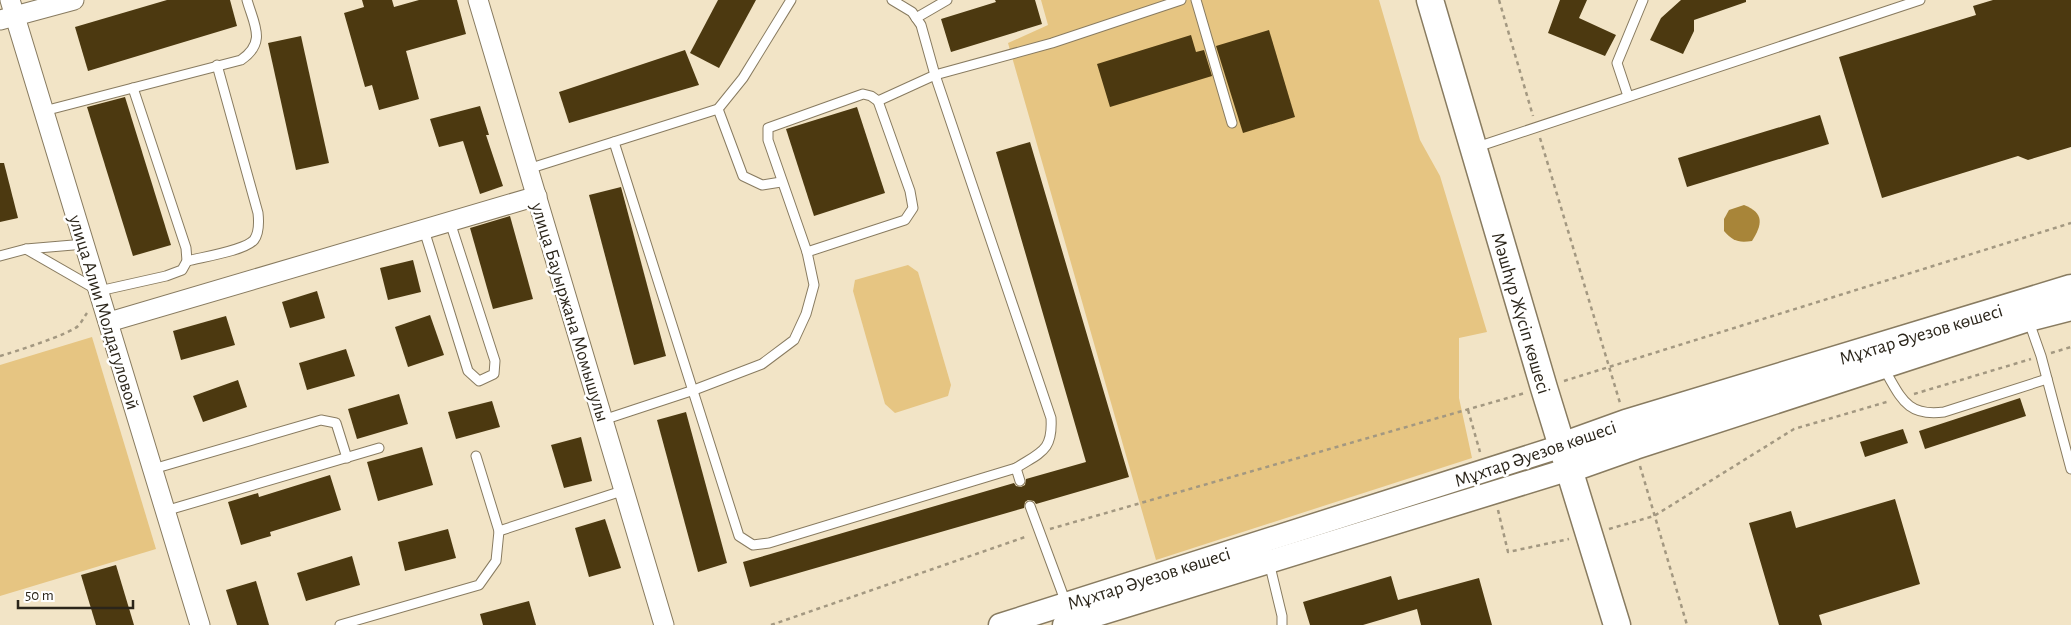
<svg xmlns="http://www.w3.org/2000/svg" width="2071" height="625" viewBox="0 0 2071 625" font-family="'Alegreya Sans',sans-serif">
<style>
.green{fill:#e6c582}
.water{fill:#a88539}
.building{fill:#4c3910}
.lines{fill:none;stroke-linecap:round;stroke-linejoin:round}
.service-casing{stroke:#887b60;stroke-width:11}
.minor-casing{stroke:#887b60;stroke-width:21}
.tertiary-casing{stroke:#887b60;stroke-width:25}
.secondary-casing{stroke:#887b60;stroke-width:29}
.path{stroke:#a39881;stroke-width:2.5;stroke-dasharray:4 4;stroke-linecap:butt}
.service{stroke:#fff;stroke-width:9}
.minor{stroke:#fff;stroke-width:19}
.tertiary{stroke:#fff;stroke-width:22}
.secondary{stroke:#fff;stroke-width:26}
.labels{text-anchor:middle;stroke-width:5;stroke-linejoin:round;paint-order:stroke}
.street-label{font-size:19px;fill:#2b251a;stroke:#fff}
</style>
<rect width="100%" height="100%" fill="#f2e4c6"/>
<g class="green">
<path d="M1041,0H1379L1420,140L1440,176L1487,332L1459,338V398L1472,458L1156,560L1008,43L1048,25Z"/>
<path d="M908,265L918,272L951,385L948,396L895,413L885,404L853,291L855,280Z"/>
<path d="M92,337L156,549L0,596V365Z"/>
</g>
<path class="water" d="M1744,205C1765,213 1762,225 1752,241C1738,243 1733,241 1724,231V219L1729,210Z"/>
<g class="building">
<path d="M167,0H230L237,26L88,71L75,27Z"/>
<path d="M362,0H392L394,7L419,0H457L466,34L406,51L419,99L379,110L372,85L365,87L344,13L364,7Z"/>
<path d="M718,0H756L719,68L690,53Z"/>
<path d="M995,0H1035L1042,24L951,52L941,19L996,2Z"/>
<path d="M1560,0H1587L1579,18L1616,35L1605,56L1548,33Z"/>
<path d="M1681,0H1746V2L1694,20V31L1683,54L1650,40L1661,18Z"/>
<path d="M1993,0H2071V147L2028,160L2018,156L1882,198L1839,57L1976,15L1973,6Z"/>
<path d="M1269,30L1295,117L1243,133L1216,46Z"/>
<path d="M1191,35L1196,52L1204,50L1212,76L1110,107L1097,64Z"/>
<path d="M301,36L329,163L296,170L268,43Z"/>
<path d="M685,50L699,85L569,123L559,92Z"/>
<path d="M125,97L171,245L133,256L87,107Z"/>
<path d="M480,106L489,135H486L503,186L480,194L463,141L439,147L430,119Z"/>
<path d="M857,107L885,193L814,216L786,129Z"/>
<path d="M1820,115L1829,144L1687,187L1678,158Z"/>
<path d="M1030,142L1129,477L1036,504L1034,501L1028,500L1025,502L1024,508L750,587L743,562L1014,483L1016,486L1021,487L1025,485L1026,479L1086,462L996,152Z"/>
<path d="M0,163H4L18,218L0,222Z"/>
<path d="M621,187L666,356L634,365L589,195Z"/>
<path d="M510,216L533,299L493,309L470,228Z"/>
<path d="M413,260L421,292L388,300L380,268Z"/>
<path d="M317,291L325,318L290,328L282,302Z"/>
<path d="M430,315L444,355L408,367L395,327Z"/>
<path d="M226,316L235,345L181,360L173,331Z"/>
<path d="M346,349L355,376L307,390L299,363Z"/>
<path d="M238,380L247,407L203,422L193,396Z"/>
<path d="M399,394L408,424L357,439L348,409Z"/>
<path d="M2020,398L2026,416L1925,449L1919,431Z"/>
<path d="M492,401L500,427L456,439L448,412Z"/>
<path d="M686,412L727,563L698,572L657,420Z"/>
<path d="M1903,429L1908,443L1865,457L1860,442Z"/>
<path d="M581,437L592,481L564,488L551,445Z"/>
<path d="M422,447L433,485L378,501L367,462Z"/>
<path d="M330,475L341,510L270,532L271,536L241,545L228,502L258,493L259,497Z"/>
<path d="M1895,499L1920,584L1819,615L1822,625H1779L1749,523L1791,511L1796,528Z"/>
<path d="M605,519L621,568L589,577L575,528Z"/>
<path d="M448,529L456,558L405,571L398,542Z"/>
<path d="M352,556L360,585L306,601L297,573Z"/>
<path d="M116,565L134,625H96L81,575Z"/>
<path d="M1391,576L1398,600L1479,578L1492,625H1421L1417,609L1363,625H1310L1303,602Z"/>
<path d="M256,581L269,625H237L226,590Z"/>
<path d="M529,601L536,625H483L480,614Z"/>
</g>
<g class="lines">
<g class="service-casing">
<g id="service">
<path d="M892,0L912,12L921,25L935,75L1051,418C1053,451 1041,452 1016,468"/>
<path d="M1196,0L1232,123"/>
<path d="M916,18L947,0"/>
<path d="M1628,96L1617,63L1643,0"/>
<path d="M718,109L743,176L762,185L781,182"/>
<path d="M44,111L241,60C267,42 254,25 247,0"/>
<path d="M614,142L739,536L753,545L769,543L1016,468L1020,481"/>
<path d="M1474,148L1920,0"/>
<path d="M528,169L718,109L743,78L791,0"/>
<path d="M424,230L468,371L479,381L494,374L495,361L450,222"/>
<path d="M26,249L99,291L166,276L182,270L187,261L186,248L133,88"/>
<path d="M807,252L905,220L913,208L910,191L878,101"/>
<path d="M0,256L26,249L85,244"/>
<path d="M187,261C202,257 244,251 254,240C259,233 259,222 258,213L217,65"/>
<path d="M2028,319L2041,356L2071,469"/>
<path d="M1884,369C1901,397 1906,417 1944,412L2047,379"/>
<path d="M603,420L694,390L762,364L794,340L806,314L814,285L807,252L768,140V128L863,94L871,96L878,101L935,75L1052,43L1181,0"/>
<path d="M153,469L321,420L336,423L347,458"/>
<path d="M1030,506L1066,603"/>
<path d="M165,511L379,448"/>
<path d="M499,531L625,490"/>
<path d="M1269,562L1282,616V625"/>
<path d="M340,625L479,585L496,561L499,531L476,456"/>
</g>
</g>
<g class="minor-casing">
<g id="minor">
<path d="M10,0L200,625"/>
<path d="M478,0L664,625"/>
<path d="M0,20L74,0"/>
<path d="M109,322L537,196"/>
</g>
</g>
<g class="tertiary-casing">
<g id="tertiary">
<path id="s1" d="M1000,625L1562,446"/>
<path d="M1064,625L1570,469"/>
</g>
</g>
<g class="secondary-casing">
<g id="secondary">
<path id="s2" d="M1430,0L1544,388L1617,625"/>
<path id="s3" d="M1562,446L1626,423L2071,288"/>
<path d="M1570,469L1635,446L2028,318L2071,307"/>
</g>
</g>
<g class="path">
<path d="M1499,0L1533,116"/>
<path d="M1540,138L1620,403"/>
<path d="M2051,353L2071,347"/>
<path d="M0,356C14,352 70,334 78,326C82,322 84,317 87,313"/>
<path d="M1564,381L2071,223"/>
<path d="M1914,394L2031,359"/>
<path d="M1468,410L1480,452"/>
<path d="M1640,466L1687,625"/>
<path d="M1498,510L1508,552L1569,539"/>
<path d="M1050,529L1525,393"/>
<path d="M1609,529L1654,516L1794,429L1890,401"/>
<path d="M771,625L1028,536"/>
</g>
<use href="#service" class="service"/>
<use href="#minor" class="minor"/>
<use href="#tertiary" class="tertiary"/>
<use href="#secondary" class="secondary"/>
</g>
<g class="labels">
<g class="street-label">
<text transform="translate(105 312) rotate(73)" y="7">улица Алии Молдагуловой</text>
<text transform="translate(571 312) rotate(73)" y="7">улица Бауыржана Момышулы</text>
<text dy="7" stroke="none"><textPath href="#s2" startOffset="326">Мәшһүр Жүсіп көшесі</textPath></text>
<text dy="7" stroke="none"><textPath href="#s3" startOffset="376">Мұхтар Әуезов көшесі</textPath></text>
<text transform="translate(1535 453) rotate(-19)" y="7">Мұхтар Әуезов көшесі</text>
<text dy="7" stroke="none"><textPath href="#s1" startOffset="156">Мұхтар Әуезов көшесі</textPath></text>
</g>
</g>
<path d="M18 600v8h115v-8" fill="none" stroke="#2b251a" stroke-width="2.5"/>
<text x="25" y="600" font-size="15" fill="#2b251a" stroke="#ffffff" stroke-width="4" paint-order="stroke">50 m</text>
</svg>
